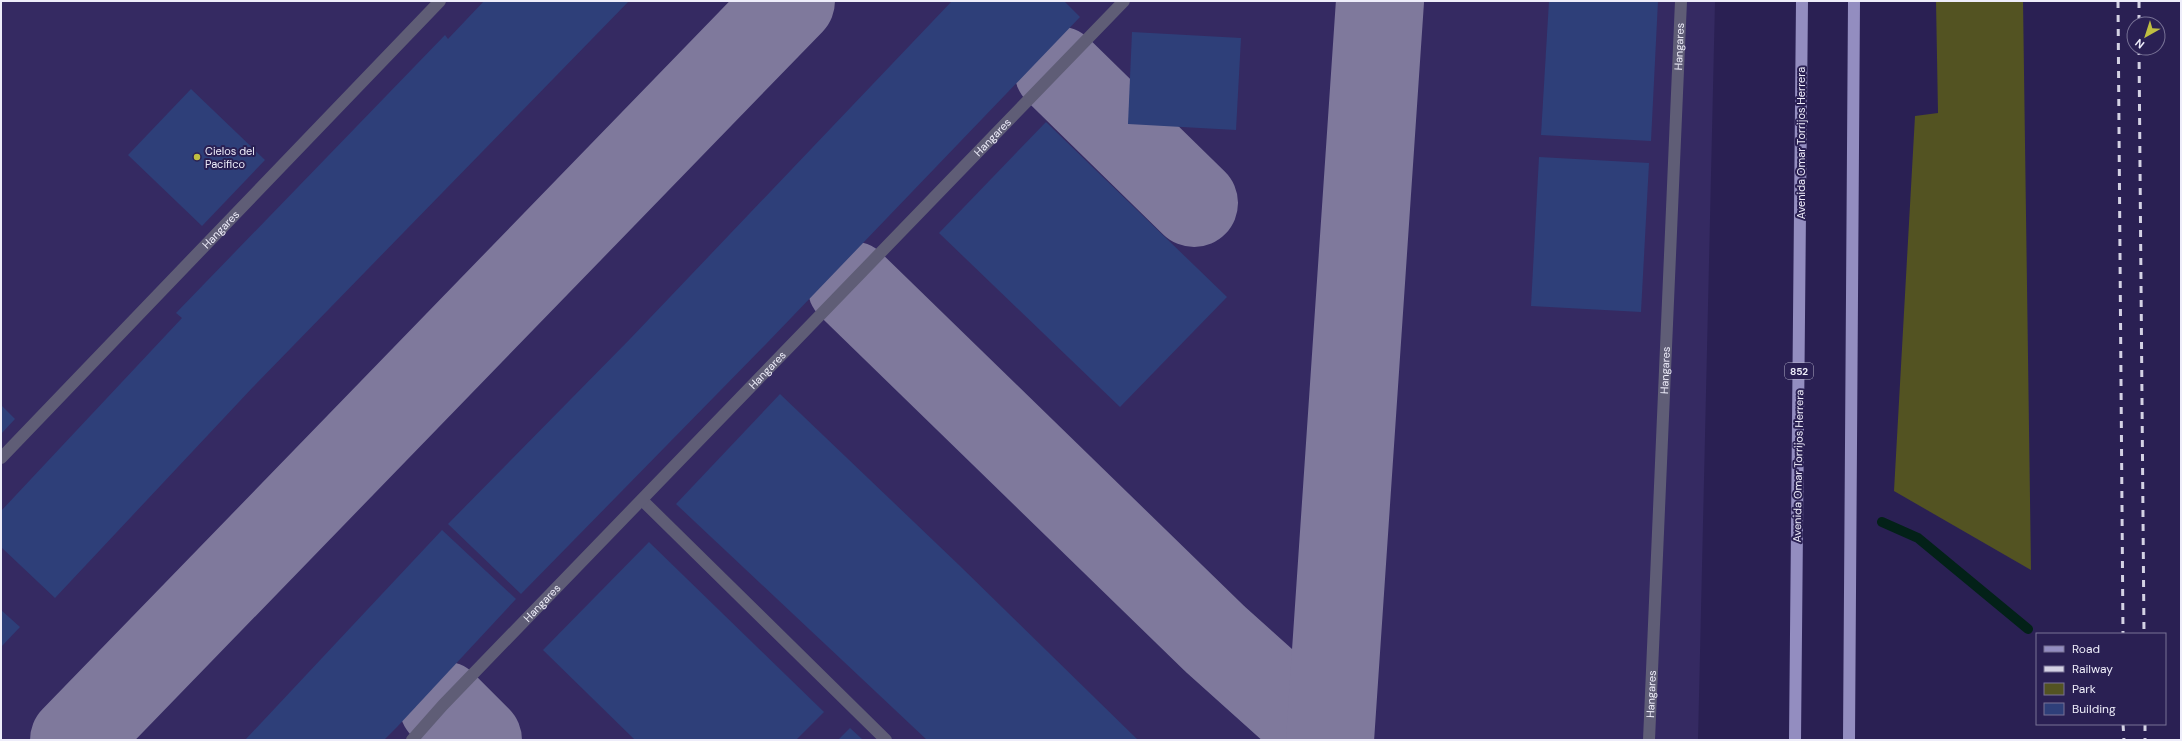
<svg xmlns="http://www.w3.org/2000/svg" width="2182" height="741" viewBox="0 0 2182 741" font-family="'DM Sans',sans-serif">
<style>
.built{fill:#352a62}
.green{fill:#535322}
.lines{fill:none;stroke-linecap:round;stroke-linejoin:round}
.stream{stroke:#032118;stroke-width:10}
.taxiway{stroke:#7f799c;stroke-width:88}
.building{fill:#2e3f79}
.minor{stroke:#5f5d76;stroke-width:12}
.major{stroke:#938dc0;stroke-width:12}
.rail{stroke:#d4d2e4;stroke-width:3;stroke-dasharray:7 7;stroke-linecap:butt}
.poi-dot{fill:#bfbe41;stroke:#2a2053;stroke-width:1.5}
.labels{text-anchor:middle;stroke-width:4;stroke-linejoin:round;paint-order:stroke}
.shield{fill:#2a2053;stroke:#b3b0c8;stroke-width:1}
.shield-label{font-size:10px;font-weight:bold;fill:#eeedfa}
.street-label{font-size:11px;fill:#eeedfa;stroke:#2a2053}
.poi-label{font-size:11px;fill:#eeedfa;stroke:#2a2053;text-anchor:start}
</style>
<rect width="100%" height="100%" fill="#2a2053"/>
<path class="built" d="M1,1H1715L1698,740H1Z"/>
<path class="green" d="M1936,1H2023L2031,570L1894,491L1915,116L1938,113Z"/>
<g class="lines">
<path class="stream" d="M1882,522L1918,538L2028,629"/>
<g class="taxiway">
<path d="M1058,70L1194,203"/>
<path d="M851,285L1215,639L1303,718L1318,733L1320,740"/>
<path d="M443,705L478,740"/>
<path d="M74,740L791,1"/>
<path d="M1330,740L1380,1"/>
</g>
</g>
<g class="building">
<path d="M484,1H629L253,387L55,598L1,547V511L182,318L176,313L445,35L448,39Z"/>
<path d="M952,1H1064L1080,17L767,343L521,594L448,524L630,339Z"/>
<path d="M1549,1H1658L1651,141L1541,135Z"/>
<path d="M1132,32L1241,38L1236,130L1128,124Z"/>
<path d="M191,89L265,160L202,226L128,155Z"/>
<path d="M1046,122L1227,297L1120,407L939,233Z"/>
<path d="M1539,157L1649,163L1641,312L1531,306Z"/>
<path d="M780,394L960,566L1138,740H927L676,504Z"/>
<path d="M1,405L15,419L1,434Z"/>
<path d="M442,530L516,599L397,727L384,740H245Z"/>
<path d="M649,542L824,712L796,740H635L543,650Z"/>
<path d="M1,610L20,627L1,647Z"/>
<path d="M850,728L863,740H838Z"/>
</g>
<g class="lines">
<g class="minor">
<path id="s1" d="M1,458L440,1"/>
<path d="M642,500L886,740"/>
<path id="s2" d="M412,740L443,705L1124,1"/>
<path id="s3" d="M1649,740L1681,1"/>
</g>
<g class="major">
<path d="M1795,740L1802,1"/>
<path d="M1849,740L1854,1"/>
</g>
<g class="rail">
<path d="M2118,1L2123,634"/>
<path d="M2139,1V24"/>
<path d="M2139,48L2144,634"/>
<path d="M2123,724L2124,740"/>
<path d="M2145,724V740"/>
</g>
</g>
<circle class="poi-dot" cx="197" cy="157" r="4"/>
<g class="labels">
<rect class="shield" x="1785" y="363" width="28" height="16" rx="3"/>
<g class="shield-label">
<text x="1799" y="375">852</text>
</g>
<g class="street-label">
<text dy="4" stroke="none"><textPath href="#s3" startOffset="694">Hangares</textPath></text>
<text dy="4" stroke="none"><textPath href="#s2" startOffset="837">Hangares</textPath></text>
<text transform="translate(1801 143) rotate(-90)" y="4">Avenida Omar Torrijos Herrera</text>
<text dy="4" stroke="none"><textPath href="#s1" startOffset="317">Hangares</textPath></text>
<text dy="4" stroke="none"><textPath href="#s2" startOffset="513">Hangares</textPath></text>
<text dy="4" stroke="none"><textPath href="#s3" startOffset="370">Hangares</textPath></text>
<text transform="translate(1798 466) rotate(-89)" y="4">Avenida Omar Torrijos Herrera</text>
<text dy="4" stroke="none"><textPath href="#s2" startOffset="189">Hangares</textPath></text>
<text dy="4" stroke="none"><textPath href="#s3" startOffset="46">Hangares</textPath></text>
</g>
<g class="poi-label">
<text x="205" y="155">Cielos del<tspan x="205" dy="13">Pacifico</tspan></text>
</g>
</g>
<rect width="2182" height="741" fill="none" stroke="#eeedfa" stroke-width="4"/>
<rect x="2036" y="633" width="130" height="92" fill="#2a2053" stroke="#787296"/>
<rect x="2044" y="646" width="20" height="6" fill="#938dc0" stroke="#787296"/>
<text x="2072" y="653" font-size="12" fill="#eeedfa">Road</text>
<rect x="2044" y="666" width="20" height="6" fill="#d4d2e4" stroke="#787296"/>
<text x="2072" y="673" font-size="12" fill="#eeedfa">Railway</text>
<rect x="2044" y="683" width="20" height="12" fill="#535322" stroke="#787296"/>
<text x="2072" y="693" font-size="12" fill="#eeedfa">Park</text>
<rect x="2044" y="703" width="20" height="12" fill="#2e3f79" stroke="#787296"/>
<text x="2072" y="713" font-size="12" fill="#eeedfa">Building</text>
<g transform="translate(2146 36) rotate(219)"><circle r="19" fill="#2a2053" stroke="#787296"/>
<path d="M0-3L7 15L0 10L-7 15Z" fill="#bfbe41"/>
<text y="-6" font-size="11" font-weight="bold" text-anchor="middle" fill="#eeedfa">N</text>
</g>
</svg>
